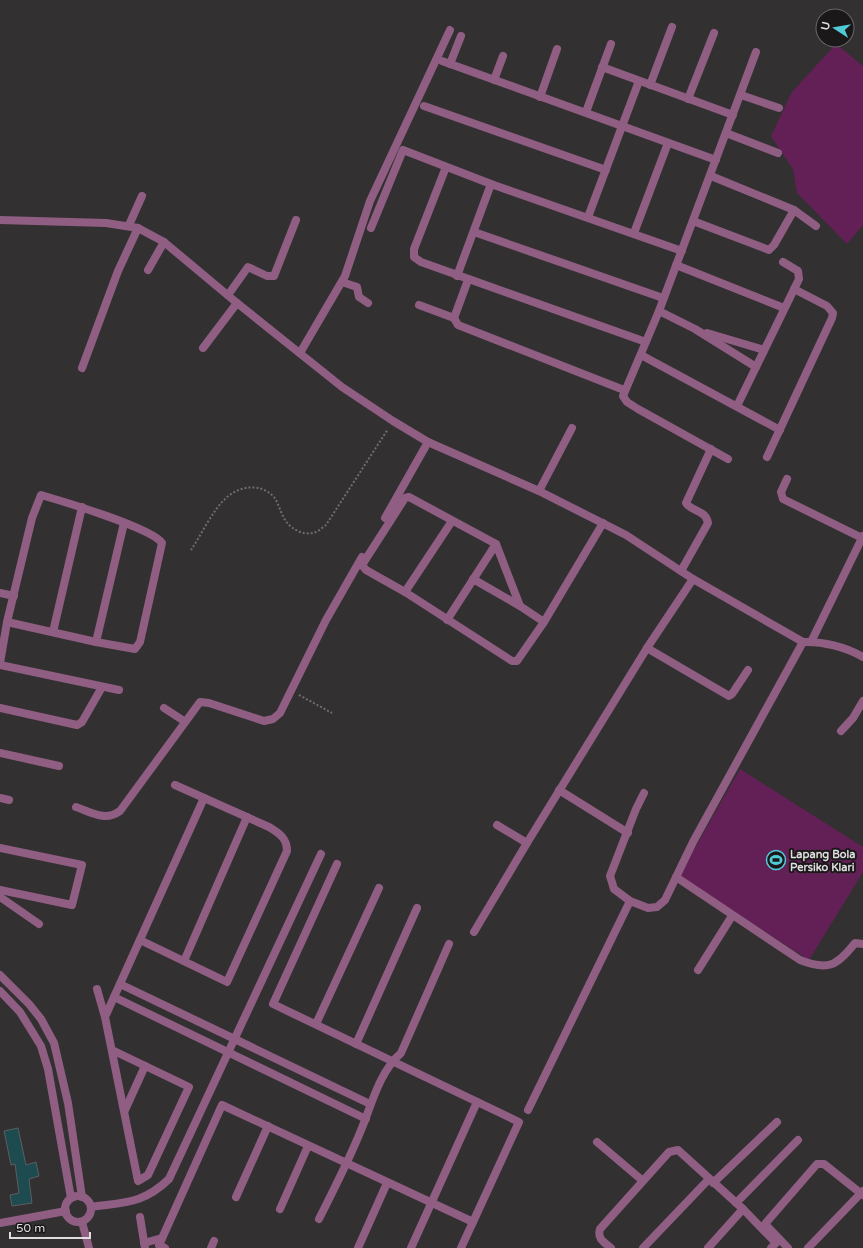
<svg xmlns="http://www.w3.org/2000/svg" width="863" height="1248" viewBox="0 0 863 1248" font-family="'Varela Round',sans-serif">
<style>
.green{fill:#632056}
.building{fill:#1e4b4f;stroke:#595f5f}
.lines{fill:none;stroke-linecap:round;stroke-linejoin:round}
.path{stroke:#706d6f;stroke-width:2;stroke-dasharray:2 2;stroke-linecap:butt}
.street{stroke:#905e83;stroke-width:8}
.labels{text-anchor:middle;stroke-width:4;stroke-linejoin:round;paint-order:stroke}
.poi-label{font-size:11px;font-weight:bold;fill:#dfddde;stroke:#1a1819;text-anchor:start}
</style>
<rect width="100%" height="100%" fill="#333032"/>
<g class="green">
<path d="M836,44L863,66V225L847,244L797,193L793,169L771,136L792,92Z"/>
<path d="M740,769L863,847V872L809,960L679,876Z"/>
</g>
<path class="building" d="M18,1128L26,1165L36,1162L39,1176L29,1179L32,1203L12,1206L10,1195L19,1193L15,1164L11,1165L4,1131Z"/>
<g class="lines">
<g class="path">
<path d="M191,550C201,535 213,510 225,499C238,486 260,482 274,497C278,502 280,511 283,516C288,528 303,537 316,532C319,531 323,527 326,525L388,429"/>
<path d="M299,695L332,713"/>
</g>
<g class="street">
<path d="M442,61L716,160"/>
<path d="M450,64L461,36"/>
<path d="M602,67L733,115"/>
<path d="M494,80L503,56"/>
<path d="M650,85L672,27"/>
<path d="M741,95L779,108"/>
<path d="M540,97L557,49"/>
<path d="M688,99L714,33"/>
<path d="M424,106L606,170"/>
<path d="M586,112L611,44"/>
<path d="M726,133L778,153"/>
<path d="M446,167L414,249V257L421,262L646,342"/>
<path d="M711,176L794,210L816,226"/>
<path d="M588,217L639,81"/>
<path d="M0,220L106,223L138,228L164,242L237,303L342,387L393,421L428,442L539,491L626,535L693,579L803,642C822,641 846,647 863,657"/>
<path d="M693,221L769,250L774,245L794,210"/>
<path d="M129,225L142,196"/>
<path d="M371,228L403,150L491,184L682,251"/>
<path d="M474,232L663,298"/>
<path d="M634,233L668,143"/>
<path d="M676,265L784,308"/>
<path d="M148,270L164,242"/>
<path d="M457,276L491,184"/>
<path d="M468,280L454,318L458,325L624,390"/>
<path d="M342,282L357,287L359,297L368,303"/>
<path d="M228,295L248,267L267,276H274L296,220"/>
<path d="M419,305L454,318"/>
<path d="M659,311L695,329L756,367"/>
<path d="M707,333L764,350"/>
<path d="M203,348L237,303"/>
<path d="M300,353L345,276L370,201L450,30"/>
<path d="M641,355L780,430"/>
<path d="M82,368L118,271L138,228"/>
<path d="M737,406L799,279L798,271L783,262"/>
<path d="M767,457L832,318L833,313L827,306L794,289"/>
<path d="M728,459L638,409L627,402L623,396L659,311L756,52"/>
<path d="M787,479L781,492L783,499L862,538"/>
<path d="M539,491L572,428"/>
<path d="M385,518L428,442"/>
<path d="M681,571L708,523C706,510 692,512 686,503L711,449"/>
<path d="M473,579L520,606"/>
<path d="M405,592L452,521"/>
<path d="M0,593L14,596"/>
<path d="M447,620L496,544"/>
<path d="M544,622L520,606L496,544L409,497L405,498L362,565L366,570L405,592L512,661H517L544,622L603,523"/>
<path d="M53,632L82,507"/>
<path d="M96,642L124,523"/>
<path d="M811,642L863,536"/>
<path d="M647,648L729,696L732,694L748,670"/>
<path d="M0,663L7,622L32,518L41,495C62,501 152,528 162,543L140,642L135,649L96,642L7,622"/>
<path d="M0,665L119,690"/>
<path d="M0,708L77,725L82,722L102,687"/>
<path d="M164,708L184,721"/>
<path d="M841,731L853,718L863,701"/>
<path d="M0,753L59,766"/>
<path d="M559,790L628,833"/>
<path d="M644,793L636,809L610,876L614,889L630,901L648,908L657,907L665,900L693,842L803,642"/>
<path d="M0,798L9,800"/>
<path d="M76,807C91,812 105,822 120,811L200,702L209,703L264,721L273,719L280,713L326,620L362,557"/>
<path d="M497,825L527,843L647,648L693,579"/>
<path d="M0,848L82,865L72,905L0,890"/>
<path d="M337,864L273,1004L519,1122L473,1222"/>
<path d="M676,877L800,960C828,971 837,966 855,943L863,944"/>
<path d="M0,897L39,924"/>
<path d="M474,932L527,843"/>
<path d="M140,940L227,982L287,851C287,838 279,833 269,827L175,785"/>
<path d="M184,961L247,817"/>
<path d="M698,970L732,916"/>
<path d="M0,975L29,1004L41,1019L54,1043L68,1103L82,1197"/>
<path d="M120,984L370,1104"/>
<path d="M97,989L105,1017"/>
<path d="M0,991L20,1012L41,1046L48,1069L71,1198"/>
<path d="M114,997L366,1119"/>
<path d="M316,1024L379,888"/>
<path d="M356,1044L417,908"/>
<path d="M112,1050L189,1087L148,1175L138,1181L105,1017L204,798"/>
<path d="M125,1110L145,1066"/>
<path d="M528,1110L630,901"/>
<path d="M597,1142L643,1181"/>
<path d="M713,1183L777,1122"/>
<circle cx="78" cy="1209" r="13"/>
<path d="M236,1197L268,1126"/>
<path d="M736,1203L798,1140"/>
<path d="M91,1207C125,1202 143,1204 169,1179L321,854"/>
<path d="M280,1209L308,1146"/>
<path d="M140,1217L145,1248"/>
<path d="M319,1219C333,1191 347,1164 359,1135C371,1108 378,1073 401,1053L449,944"/>
<path d="M82,1222L89,1248"/>
<path d="M0,1223L66,1211"/>
<path d="M144,1243L162,1238"/>
<path d="M165,1248L159,1245L222,1105L473,1222L461,1248"/>
<path d="M211,1248L214,1241"/>
<path d="M358,1248L387,1183"/>
<path d="M411,1248L477,1102"/>
<path d="M611,1248C604,1242 597,1239 600,1229L669,1152L678,1150L743,1209L776,1243L771,1248"/>
<path d="M643,1248L709,1179"/>
<path d="M708,1248L743,1209"/>
<path d="M788,1248L765,1224L817,1164H824L863,1195"/>
<path d="M808,1248L863,1191"/>
</g>
</g>
<defs>
<g id="stadium-ring" transform="scale(1)"><circle r="9.5" fill="#1a1819" stroke="#52cbd8" stroke-width="1.5"/><path d="M0-5a6.5 5 0 1 0 0 10a6.5 5 0 1 0 0-10ZM-3.5-1.8h7v3.6h-7Z" fill="#52cbd8"/></g>
</defs>
<g fill-rule="evenodd">
<use href="#stadium-ring" x="776" y="860"/>
</g>
<g class="labels">
<g class="poi-label">
<text x="790" y="858">Lapang Bola<tspan x="790" dy="13">Persiko Klari</tspan></text>
</g>
</g>
<g transform="translate(835 28) rotate(282)"><circle r="19" fill="#1a1819" stroke="#696768"/>
<path d="M0-3L7 15L0 10L-7 15Z" fill="#52cbd8"/>
<text y="-6" font-size="11" font-weight="bold" text-anchor="middle" fill="#dfddde">U</text>
</g>
<path d="M10 1232v6h80v-6" fill="none" stroke="#dfddde" stroke-width="2"/>
<text x="16" y="1232" font-size="12" fill="#dfddde" stroke="#1a1819" stroke-width="3" paint-order="stroke">50 m</text>
</svg>
